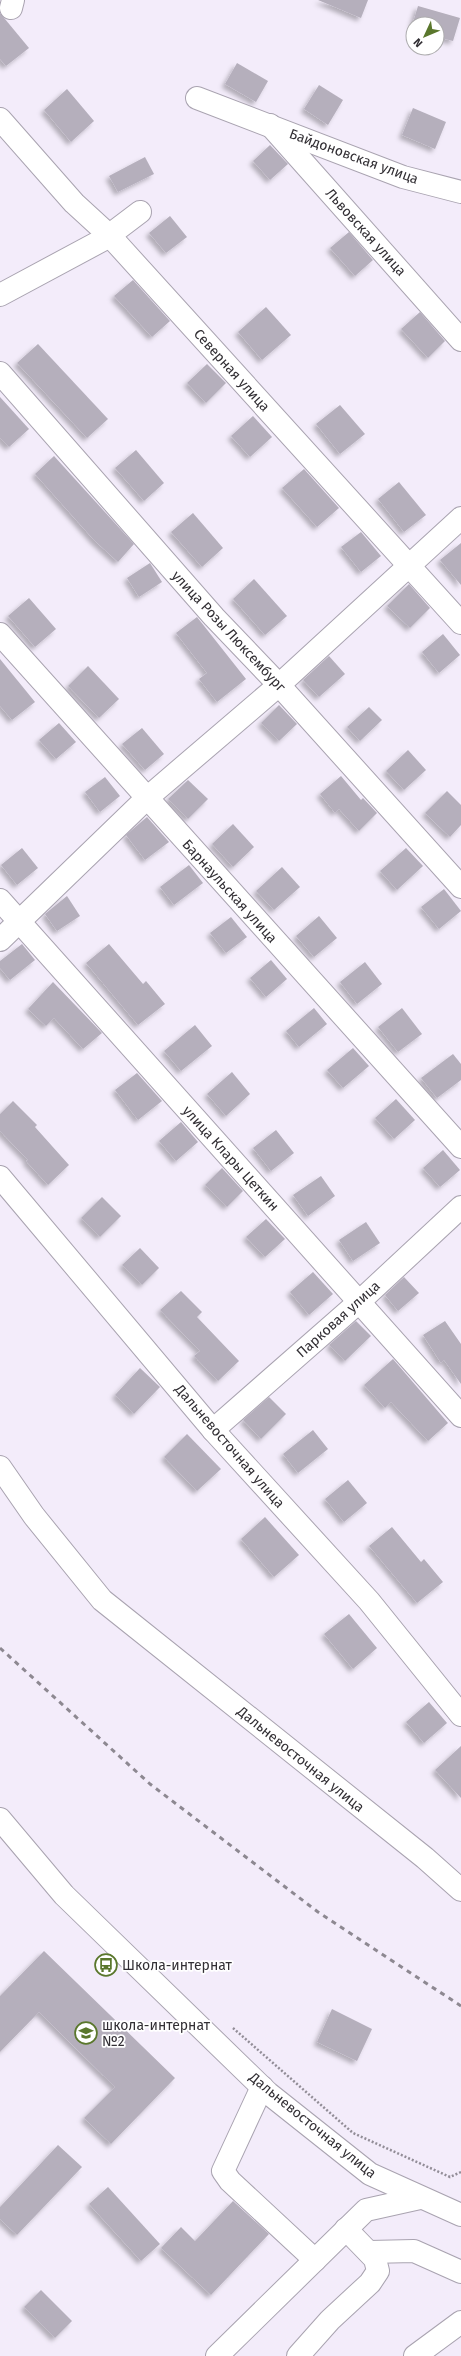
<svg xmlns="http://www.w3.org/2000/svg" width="461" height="2356" viewBox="0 0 461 2356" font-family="'Fira Sans',sans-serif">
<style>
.building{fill:#b5afbc;filter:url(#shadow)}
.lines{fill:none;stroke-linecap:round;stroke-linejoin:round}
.minor-casing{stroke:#a9a3b0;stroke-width:24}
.path{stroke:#928d97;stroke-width:2.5;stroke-dasharray:2 2;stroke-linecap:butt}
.minor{stroke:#fff;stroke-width:22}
.rail{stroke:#8d8891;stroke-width:3;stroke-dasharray:5 5;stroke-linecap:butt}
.labels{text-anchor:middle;stroke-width:3.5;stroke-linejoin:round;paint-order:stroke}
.street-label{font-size:14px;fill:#322f34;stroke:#fff}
.poi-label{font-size:14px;fill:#322f34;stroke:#fff;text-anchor:start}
</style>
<defs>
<filter id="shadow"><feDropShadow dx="-3.5" dy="3.5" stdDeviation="2" flood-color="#0004"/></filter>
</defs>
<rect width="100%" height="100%" fill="#f3ecfa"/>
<g class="building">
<path d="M318,0H368L361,18Z"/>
<path d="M418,6L460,18L453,41L437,37V24H413L411,29Z"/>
<path d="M0,13L29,48L6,66L0,59Z"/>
<path d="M237,63L268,81L256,102L225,84Z"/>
<path d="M319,85L343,100L328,125L304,109Z"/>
<path d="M67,89L94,121L71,142L44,110Z"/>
<path d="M413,108L446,122L435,149L402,135Z"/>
<path d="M270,145L288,164L270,180L253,161Z"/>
<path d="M145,157L154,174L118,192L109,176Z"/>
<path d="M170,216L187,237L166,253L149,233Z"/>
<path d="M349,232L373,260L355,276L330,248Z"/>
<path d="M133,280L170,321L152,337L114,296Z"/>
<path d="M266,307L291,335L262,360L238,332Z"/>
<path d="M420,312L445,341L428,358L401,329Z"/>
<path d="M38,344L108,419L87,438L17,363Z"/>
<path d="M207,364L226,383L206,403L187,383Z"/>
<path d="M0,397L29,429L9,447L0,438Z"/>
<path d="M340,405L365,434L340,454L316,424Z"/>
<path d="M253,416L272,437L250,457L231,436Z"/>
<path d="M136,450L164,483L144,501L115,468Z"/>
<path d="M54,456L134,544L118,562L94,540L35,474Z"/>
<path d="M304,469L339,508L317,527L282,488Z"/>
<path d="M399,482L426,515L404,532L378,499Z"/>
<path d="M193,513L223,548L202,567L171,532Z"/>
<path d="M361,532L381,556L361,572L341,547Z"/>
<path d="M461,543V585L440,560Z"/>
<path d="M150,563L162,582L139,597L127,578Z"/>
<path d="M254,579L287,616L265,635L233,599Z"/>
<path d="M409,584L430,608L410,628L387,606Z"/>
<path d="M29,598L56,629L35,647L8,616Z"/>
<path d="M197,617L246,679L217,702L199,679L207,673L176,633Z"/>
<path d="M443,634L460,655L439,673L422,652Z"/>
<path d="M329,656L345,674L319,697L303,680Z"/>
<path d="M0,659L35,702L12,720L0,706Z"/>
<path d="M88,666L119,699L99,718L68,686Z"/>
<path d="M279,705L297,724L279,741L261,723Z"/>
<path d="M369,707L382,720L360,741L347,727Z"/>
<path d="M59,723L76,742L56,759L39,740Z"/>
<path d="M142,728L164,754L145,770L122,744Z"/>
<path d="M408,750L426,770L404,790L386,771Z"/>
<path d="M341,776L361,800L363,798L377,813L359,831L339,809L335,813L320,794Z"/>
<path d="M105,777L120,796L100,812L85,792Z"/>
<path d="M188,780L208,799L188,819L168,799Z"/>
<path d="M447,791L461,805V825L450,837L425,813Z"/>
<path d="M147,817L169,842L145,860L126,835Z"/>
<path d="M233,824L254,847L233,867L212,844Z"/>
<path d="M22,848L38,868L17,885L1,865Z"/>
<path d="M406,848L423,866L397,890L380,871Z"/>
<path d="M189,865L203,883L174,905L160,887Z"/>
<path d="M282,867L300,887L274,910L256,891Z"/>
<path d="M444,889L461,911L439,929L421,907Z"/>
<path d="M67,896L80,916L57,931L45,914Z"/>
<path d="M319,916L337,938L314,957L296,936Z"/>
<path d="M231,917L247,937L226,953L210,933Z"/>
<path d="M22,944L35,960L10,980L0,968V961Z"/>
<path d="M109,944L143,984L146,981L165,1004L138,1025L86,963Z"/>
<path d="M271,960L287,979L266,997L250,978Z"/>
<path d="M365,962L382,984L357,1004L340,982Z"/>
<path d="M53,982L102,1033L83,1049L54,1018L46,1026L28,1009Z"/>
<path d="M314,1008L327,1024L299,1047L286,1031Z"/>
<path d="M402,1008L422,1034L398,1052L378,1027Z"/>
<path d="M195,1025L212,1046L181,1071L164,1051Z"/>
<path d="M353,1048L369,1066L343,1088L327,1070Z"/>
<path d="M453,1054L461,1064V1080L437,1098L421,1078Z"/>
<path d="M232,1072L250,1094L226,1116L207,1094Z"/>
<path d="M137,1073L162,1101L138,1120L115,1090Z"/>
<path d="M396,1099L415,1120L394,1139L375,1118Z"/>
<path d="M13,1101L37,1125L35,1127L69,1165L48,1185L26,1161L28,1160L0,1131V1114Z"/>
<path d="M181,1122L198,1142L176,1161L159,1141Z"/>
<path d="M276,1130L294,1153L271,1171L253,1148Z"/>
<path d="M443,1150L460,1170L440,1187L423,1168Z"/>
<path d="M222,1168L243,1191L227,1207L205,1185Z"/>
<path d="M321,1176L335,1196L308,1216L293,1195Z"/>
<path d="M102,1197L121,1216L100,1237L81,1218Z"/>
<path d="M266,1219L285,1239L265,1257L246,1237Z"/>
<path d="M366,1222L380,1243L353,1261L339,1240Z"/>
<path d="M140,1248L159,1268L142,1285L122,1265Z"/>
<path d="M313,1272L333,1294L309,1315L290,1292Z"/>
<path d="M404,1277L419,1293L398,1311L385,1295Z"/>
<path d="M181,1291L202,1312L197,1317L239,1361L218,1381L194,1356L200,1351L160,1310Z"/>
<path d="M356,1321L371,1336L345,1361L329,1345Z"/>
<path d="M445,1321L461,1344V1384L444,1360L441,1363L423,1335Z"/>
<path d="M393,1359L448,1423L428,1441L391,1402L385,1408L364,1385Z"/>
<path d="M140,1368L160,1387L134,1414L115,1395Z"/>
<path d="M269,1397L286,1414L261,1439L243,1420Z"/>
<path d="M313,1430L328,1449L298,1473L283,1454Z"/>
<path d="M187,1434L221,1469L197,1491L164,1457Z"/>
<path d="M348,1480L367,1503L344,1522L325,1499Z"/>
<path d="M265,1517L299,1555L274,1577L241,1539Z"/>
<path d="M392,1527L421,1562L424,1559L443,1582L417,1603L369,1546Z"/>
<path d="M349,1614L377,1648L353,1669L324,1634Z"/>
<path d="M429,1702L447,1723L424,1743L406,1722Z"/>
<path d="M461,1746V1798L435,1770Z"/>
<path d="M44,1951L175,2078L111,2144L84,2118L115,2087L39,2012L0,2052V1996Z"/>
<path d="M332,2009L372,2029L357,2061L317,2042Z"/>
<path d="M58,2145L82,2167L17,2235L0,2219V2207Z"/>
<path d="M108,2187L160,2244L141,2261L89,2204Z"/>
<path d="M233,2201L269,2234L211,2295L161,2248L181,2227L195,2241Z"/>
<path d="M41,2290L72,2321L55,2338L24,2307Z"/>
</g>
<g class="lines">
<g class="minor-casing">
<g id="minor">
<path d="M11,8L13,0"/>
<path d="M197,98L403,177L461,192"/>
<path d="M0,119L74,203L110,236L461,623"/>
<path d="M270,125L461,340"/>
<path d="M107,237L140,212"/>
<path d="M0,295L110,236"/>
<path d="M0,373L214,617L279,685L461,887"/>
<path d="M0,634L461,1147"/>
<path d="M0,900L461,1416"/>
<path d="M0,940L147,798L279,685L461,518"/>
<path d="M0,1177L213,1430L369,1601L461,1715"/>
<path d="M213,1430L359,1302L461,1207"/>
<path d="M0,1467L34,1516L102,1600L425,1858L461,1890"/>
<path d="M0,1819L64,1895L268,2093L370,2174L461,2215"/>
<path d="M262,2087L223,2171L230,2181L315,2260"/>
<path d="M369,2252L414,2251L461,2272"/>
<path d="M217,2356L366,2210L420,2198"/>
<path d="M298,2356L330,2320L370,2283L378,2271L375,2259L346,2229"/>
<path d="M415,2356L461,2322"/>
</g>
</g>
<path class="path" d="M233,2028L353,2133L450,2177L461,2172"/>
<use href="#minor" class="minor"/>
<path class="rail" d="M0,1648L150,1784L318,1912L461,2006"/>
</g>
<defs>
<g id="bus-ring" transform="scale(1.15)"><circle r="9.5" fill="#fff" stroke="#5a772c" stroke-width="1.5"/><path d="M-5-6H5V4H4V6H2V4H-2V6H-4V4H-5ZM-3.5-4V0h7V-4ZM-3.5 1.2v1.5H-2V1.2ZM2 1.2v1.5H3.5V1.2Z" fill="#5a772c"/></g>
<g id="school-ring" transform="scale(1.15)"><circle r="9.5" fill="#fff" stroke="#5a772c" stroke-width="1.5"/><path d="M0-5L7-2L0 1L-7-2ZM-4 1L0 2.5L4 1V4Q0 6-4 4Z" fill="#5a772c"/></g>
</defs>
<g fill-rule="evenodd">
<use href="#bus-ring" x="106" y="1965"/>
<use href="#school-ring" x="86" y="2033"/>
</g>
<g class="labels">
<g class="street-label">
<text transform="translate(354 156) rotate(20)" y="5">Байдоновская улица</text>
<text transform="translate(366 232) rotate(48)" y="5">Львовская улица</text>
<text transform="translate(232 370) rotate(48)" y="5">Северная улица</text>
<text transform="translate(229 631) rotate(47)" y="5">улица Розы Люксембург</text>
<text transform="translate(230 891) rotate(48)" y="5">Барнаульская улица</text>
<text transform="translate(231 1158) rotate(48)" y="5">улица Клары Цеткин</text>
<text transform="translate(338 1319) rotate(-42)" y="5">Парковая улица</text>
<text transform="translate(230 1446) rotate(49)" y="5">Дальневосточная улица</text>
<text transform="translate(301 1759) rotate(39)" y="5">Дальневосточная улица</text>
<text transform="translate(313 2125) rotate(39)" y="5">Дальневосточная улица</text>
</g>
<g class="poi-label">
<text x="122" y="1970">Школа-интернат</text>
<text x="102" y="2030">школа-интернат<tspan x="102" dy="16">№2</tspan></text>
</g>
</g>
<g transform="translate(425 36) rotate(226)"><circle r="19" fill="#ffffff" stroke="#adacae"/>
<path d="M0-3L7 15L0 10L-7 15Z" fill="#5a772c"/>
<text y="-6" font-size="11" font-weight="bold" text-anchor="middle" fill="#322f34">N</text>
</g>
</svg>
